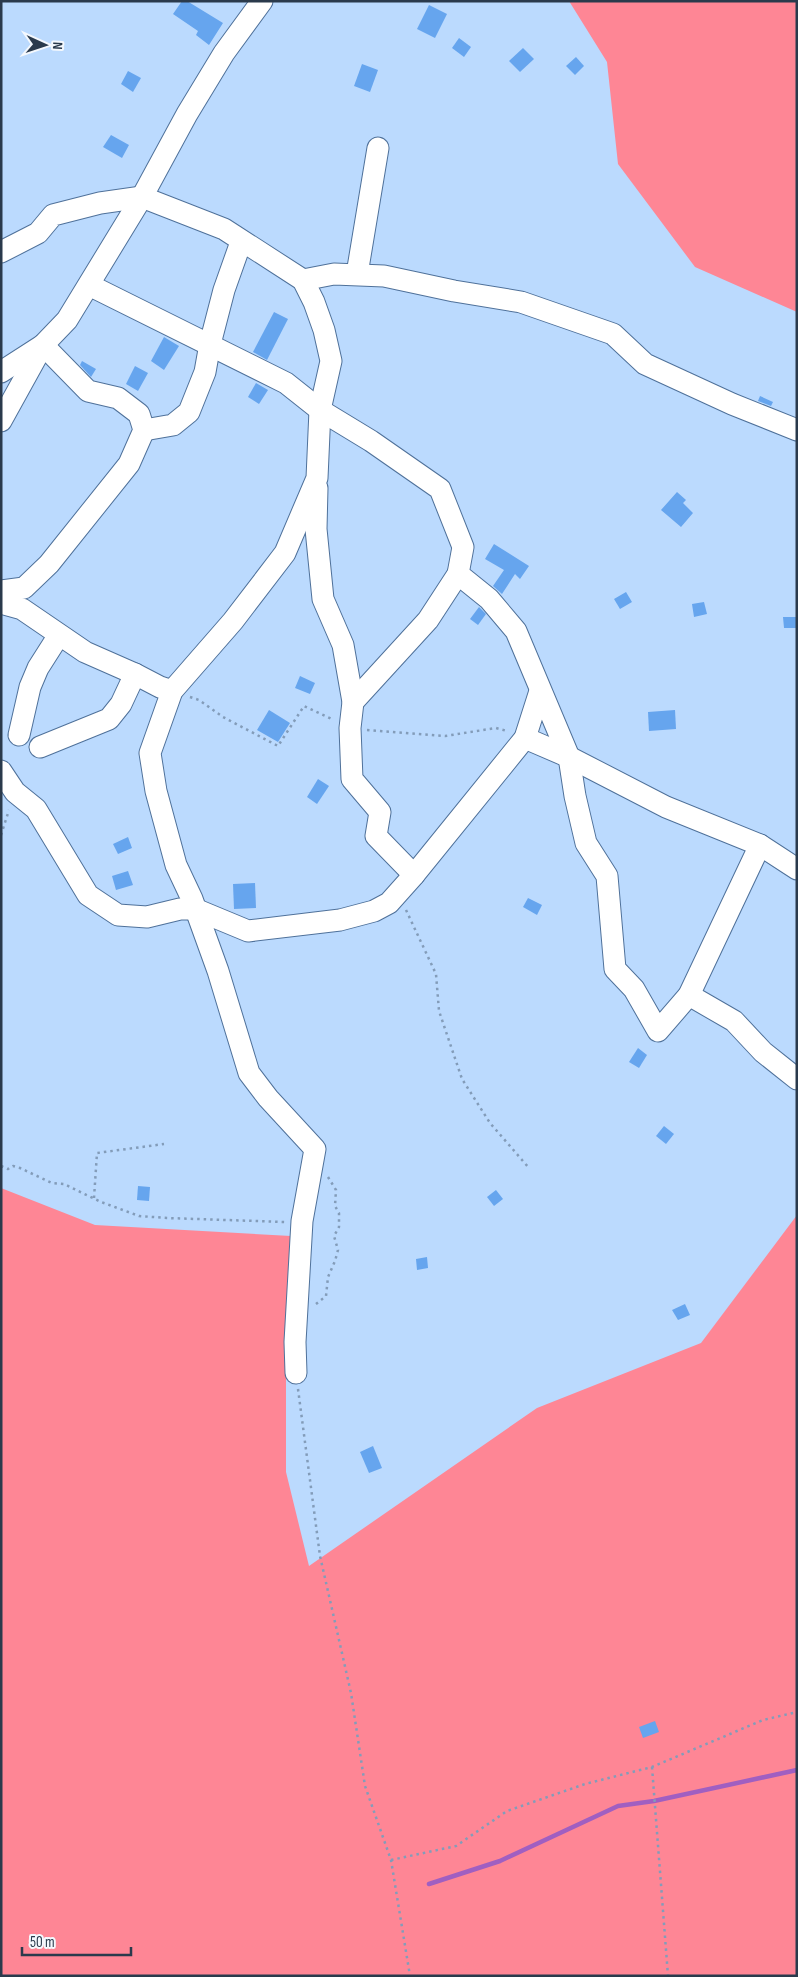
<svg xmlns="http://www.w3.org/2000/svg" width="798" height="1977" viewBox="0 0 798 1977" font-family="'Sofia Sans Condensed',sans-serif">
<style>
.green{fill:#fe8695}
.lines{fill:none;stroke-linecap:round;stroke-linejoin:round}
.stream{stroke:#a05fc1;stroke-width:4.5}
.building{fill:#66a5ee}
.minor-casing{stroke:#4f719a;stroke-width:23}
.path{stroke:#839cb9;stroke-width:2.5;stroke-dasharray:2.5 4;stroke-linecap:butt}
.minor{stroke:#fff;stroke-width:21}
</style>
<rect width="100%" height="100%" fill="#bbdafe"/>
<g class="green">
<path d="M569,1H797V312L695,267L618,164L607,62Z"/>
<path d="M1,1188L95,1225L291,1236L286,1310V1472L309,1566L537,1408L701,1343L797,1215V1976H1Z"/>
</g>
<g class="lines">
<path class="stream" d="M429,1884L500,1861L618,1806L654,1801L797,1770"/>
</g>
<g class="building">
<path d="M182,1H187L223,23L209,45L196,35L198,31L173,14Z"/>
<path d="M429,5L447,14L435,38L417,29Z"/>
<path d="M459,38L471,47L464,57L452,48Z"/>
<path d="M523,48L534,59L520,72L509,61Z"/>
<path d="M576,57L584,66L575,75L566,66Z"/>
<path d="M362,64L378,70L370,92L354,86Z"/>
<path d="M128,71L141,78L133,92L121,84Z"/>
<path d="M111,135L129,145L122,158L103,147Z"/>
<path d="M274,312L288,319L267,360L253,352Z"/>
<path d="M164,337L179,346L164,370L151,361Z"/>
<path d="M82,361L96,369L91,377L80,365Z"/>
<path d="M135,366L148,373L138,391L126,384Z"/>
<path d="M256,383L268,390L259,404L248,397Z"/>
<path d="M760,396L773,402L771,406L758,401Z"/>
<path d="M677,492L686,500L683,503L693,513L681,527L661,510Z"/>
<path d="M494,544L529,566L520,579L515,574L502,594L493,586L504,570L485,559Z"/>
<path d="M626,592L632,602L620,609L614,599Z"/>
<path d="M704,602L707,614L694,617L692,604Z"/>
<path d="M479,607L486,614L478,625L470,619Z"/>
<path d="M783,617H797V628H784Z"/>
<path d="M300,676L315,683L310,694L295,688Z"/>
<path d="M269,710L290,723L278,742L257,730Z"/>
<path d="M675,710L676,729L649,731L648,712Z"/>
<path d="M318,779L329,786L317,804L307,797Z"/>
<path d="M128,837L132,848L118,854L113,844Z"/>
<path d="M128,871L133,885L116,890L112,876Z"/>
<path d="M255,883L256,908L234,909L233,884Z"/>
<path d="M528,898L542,905L537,915L523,907Z"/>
<path d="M638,1048L647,1055L639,1068L629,1062Z"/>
<path d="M664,1126L674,1134L666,1144L656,1136Z"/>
<path d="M138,1186L150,1187L149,1201L137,1200Z"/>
<path d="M496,1190L503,1199L494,1206L487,1197Z"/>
<path d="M427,1257L428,1268L417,1270L416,1259Z"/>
<path d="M685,1304L690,1315L678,1320L672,1310Z"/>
<path d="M373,1446L382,1468L369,1473L360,1452Z"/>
<path d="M655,1721L659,1732L643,1738L639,1727Z"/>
</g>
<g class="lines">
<g class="minor-casing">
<g id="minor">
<path d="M1,252L38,233L53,215L100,203L142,197L224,229L303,280L314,302L324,330L331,361L320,410L317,478L285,553L233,621L172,691L150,753L156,791L176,865L192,899L218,971L249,1073L268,1098L315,1149L302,1221L295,1342L296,1373"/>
<path d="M357,274L378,148"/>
<path d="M303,280L334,274L384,276L454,291L521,302L613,334L645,364L732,404L797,430"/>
<path d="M89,285L286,383L320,410L371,441L440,489L463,547L458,574L489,599L516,631L569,757L575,796L586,843L607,876L615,969L634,989L658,1031L689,995L760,845"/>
<path d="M1,372L43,345L88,391L118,398L139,414L144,430L129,464L49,564L24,588L1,591"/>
<path d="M1,421L43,345L67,320L142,197L187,114L224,53L262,1"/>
<path d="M144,430L173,425L189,412L205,372L210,344L224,290L241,242"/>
<path d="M317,488L316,529L323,599L343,645L353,702L350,728L352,779L380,812L376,836L414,875"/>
<path d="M1,603L22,609L85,652L135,674L160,687L172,691"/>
<path d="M353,702L428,620L458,574"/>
<path d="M19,735L30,687L38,668L59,635"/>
<path d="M525,738L569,757L666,807L760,845L797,869"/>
<path d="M40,747L109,719L121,704L135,674"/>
<path d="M1,771L15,792L36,809L88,895L118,915L147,917L180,909H195L248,931L340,920L374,911L389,903L414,875L525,738L540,691"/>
<path d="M689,995L734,1021L763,1052L797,1079"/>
</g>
</g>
<g class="path">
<path d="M190,697L199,700L223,717L278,746L304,706L334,720"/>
<path d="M367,730L445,736L496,728L507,731"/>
<path d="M1,835L9,810"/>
<path d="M406,910L436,974L439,1011L462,1079L490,1123L529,1168"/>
<path d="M1,1166L8,1169L13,1166L20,1168L52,1183L64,1184L101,1202L139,1216L167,1218L285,1222"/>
<path d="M94,1198L97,1153L164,1144"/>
<path d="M316,1304L326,1296L328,1277L335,1261L338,1250L334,1236L339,1227V1213L335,1206L336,1190L328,1177"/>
<path d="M298,1389L320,1556L351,1693L365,1786L391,1860L410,1976"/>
<path d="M652,1767L668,1976"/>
<path d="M391,1860L456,1846L507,1811L585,1784L652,1767L763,1720L797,1712"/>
</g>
<use href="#minor" class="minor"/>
</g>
<rect width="798" height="1977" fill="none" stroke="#2a3a4c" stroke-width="5"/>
<g transform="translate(45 45) rotate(93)" stroke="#f4f8fd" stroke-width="4" paint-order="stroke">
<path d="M0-4L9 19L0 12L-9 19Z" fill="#2a3a4c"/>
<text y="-8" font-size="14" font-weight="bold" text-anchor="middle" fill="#2a3a4c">N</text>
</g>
<path d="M22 1947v8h109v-8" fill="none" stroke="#2a3a4c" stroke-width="2.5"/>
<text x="30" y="1947" font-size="15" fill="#2a3a4c" stroke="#f4f8fd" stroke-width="4" paint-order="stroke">50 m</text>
</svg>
